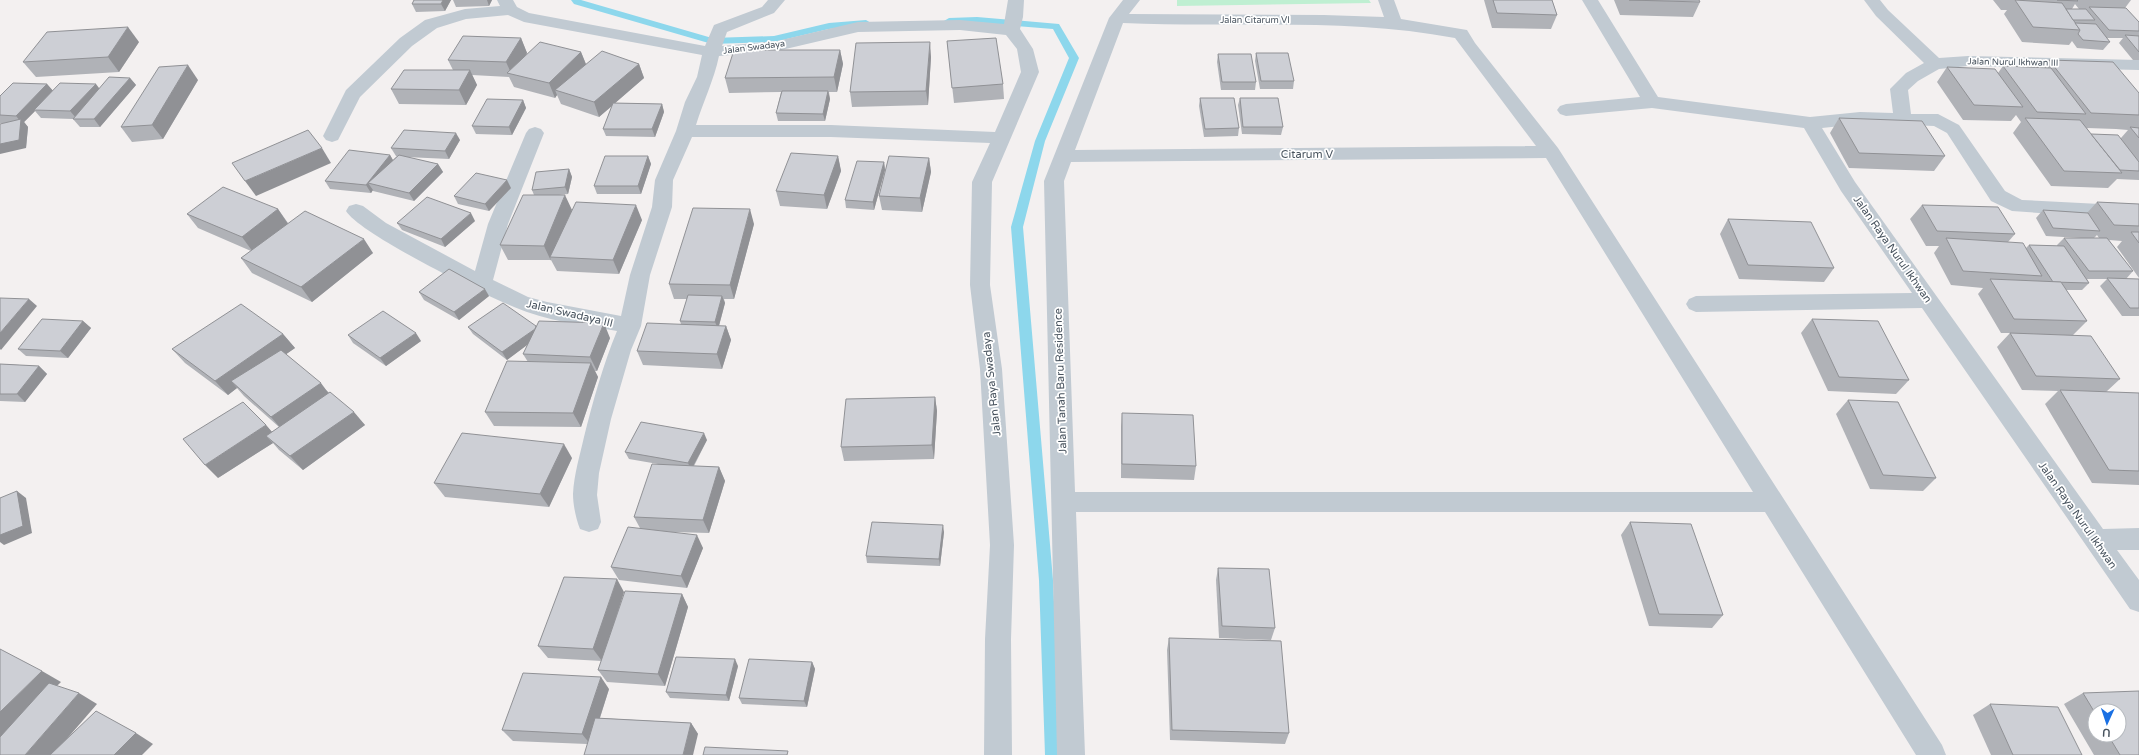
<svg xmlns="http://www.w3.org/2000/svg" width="2139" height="755" viewBox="0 0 2139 755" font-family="'Varela Round',sans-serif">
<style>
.green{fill:#bfefd2}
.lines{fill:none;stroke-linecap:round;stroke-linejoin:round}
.stream{fill:#8dd7ec;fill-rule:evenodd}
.minor{fill:#c1cad2;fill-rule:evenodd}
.wall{fill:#b0b2b7;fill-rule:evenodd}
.shaded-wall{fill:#909195}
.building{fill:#cdcfd5;stroke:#909195}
.labels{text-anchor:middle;stroke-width:3.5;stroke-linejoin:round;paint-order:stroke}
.far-street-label{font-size:9px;fill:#48535e;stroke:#fff}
.street-label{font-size:11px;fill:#48535e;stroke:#fff}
</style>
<rect width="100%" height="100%" fill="#f3f0f0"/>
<path class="green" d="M1177,0H1369L1371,3L1177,6Z"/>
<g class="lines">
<g class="stream">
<path d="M571,0H581L712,38L774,36L829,23L866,20L871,23L866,26L829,29L774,42L712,44L574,4Z"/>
<path d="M977,17L1059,24L1079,58L1045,141L1023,227L1053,580L1061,755H1045L1039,580L1011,227L1035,141L1069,58L1053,29L977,23L949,24L944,21L949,18Z"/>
</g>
<g class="minor">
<path d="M497,0H513L517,7L529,13L705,46L714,25L762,7L768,0H785L774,13L727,32L722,46L777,41L858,22L960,20L1004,24L1008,0H1024L1023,17L1020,29L1033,49L1039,72L992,182L990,285L1002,369L1014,545L1011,639L1012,755H984L985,639L990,545L980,369L970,285L972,182L990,143L831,137H692L673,180L672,207L650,275L641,326L631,350L611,419L599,473L597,495L601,522L598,529L589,532L580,529C576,519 573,505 573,494C574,474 580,455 584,437C593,401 603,365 617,331C583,325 546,321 514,307C484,295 360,234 346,211L349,206L356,204L363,206L386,223L475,271L488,224L526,133L529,129L535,127L541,129L544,133L508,224L493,280L528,297L547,302L621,316L630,275L652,207L655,180L676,131L685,102L697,77L702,55L524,22L508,15L466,19L437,28L412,46L360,97L338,140L332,142L326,140L323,136L346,90L400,38L425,20L465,9L500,6ZM960,30L1006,35L1017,49L1021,72L995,132L831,125H696C703,102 714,80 719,56L777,51L858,32Z"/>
<path d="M1123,0H1140L1129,14L1324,15L1384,17L1378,0H1394L1401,19L1467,30L1475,43L1558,148L1942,745L1946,755H1916L1765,512H1076L1085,755H1057L1044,181L1109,18ZM1123,23C1234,28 1346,17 1455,38L1536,146L1075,150ZM1546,158L1753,492H1075L1064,181L1071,162Z"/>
<path d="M1582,0H1598L1658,97L1810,117L1860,112L1893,113L1890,89L1906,73L1924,63L1876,16L1864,0H1880L1888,10L1939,58L1968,56L2139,60V70L1968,66L1939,69L1918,81L1908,90L1911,114H1938L1959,125L2005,191L2022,200L2139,206V220L2012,211L1991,201L1947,133L1934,126L1909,125L1903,127L1896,125L1860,124L1822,128L1855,182L2103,529L2139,528V550H2117L2139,580V612L2130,609L1922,308L1696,312L1689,309L1686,304L1689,299L1696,296L1912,293L1841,191L1804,128L1652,108L1566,116L1560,114L1557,110L1560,106L1566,104L1640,97Z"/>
</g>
</g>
<g class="wall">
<path d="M414,0H451L445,11L416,12L412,4Z"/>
<path d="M453,0H492L489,6L456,7Z"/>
<path d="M1484,0H1552L1557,15L1551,29L1492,28Z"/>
<path d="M1614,0H1699L1700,2L1693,17L1620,15Z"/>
<path d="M1993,0H2131L2125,8L2139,22V60H2133L2119,43L2123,38H2107L2110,42L2103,50L2077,48L2072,41L2069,45L2022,42L2004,14L2007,10H2001ZM2075,4L2079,9H2087L2086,10L2072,9Z"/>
<path d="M521,38L527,53L525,56L581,52L586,64H639L644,78L615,103L662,104L664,112L655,137L606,136L603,129L612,106L599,117L561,104L557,95L555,98L514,87L509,77L472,75L477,85L466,105L399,104L391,89L453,70L448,60Z"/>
<path d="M947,41L1003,84L1004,99L954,103Z"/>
<path d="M139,42L119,72L36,77L23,62Z"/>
<path d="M840,50L843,64L837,92H829L830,99L825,121H778L776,113L781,92L729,93L725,78Z"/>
<path d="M1256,53L1294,81L1293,89H1260L1255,61Z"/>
<path d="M1218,54L1256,82L1255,90H1221L1217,62Z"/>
<path d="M931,57L928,105L852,107L850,92Z"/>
<path d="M2049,60L2139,93V180L2117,179L2108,188L2051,186L2013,133L2021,122L2016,115L2011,121L1963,120L1937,82L1947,67L1998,73L2003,66L2043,68ZM2087,128L2116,129L2128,130L2121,138L2091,134Z"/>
<path d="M130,78L136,85L100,127H80L73,119L41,118L35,111L24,122L28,127L26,148L4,123H0V96L47,84L53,91L100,88Z"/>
<path d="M198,80L163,139L132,142L121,127Z"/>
<path d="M1200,98L1239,128L1238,136L1204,137L1199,106Z"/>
<path d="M1240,98L1283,127L1281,135L1242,134L1238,105Z"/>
<path d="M523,100L526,108L512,135L476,134L472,126Z"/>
<path d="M1839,118L1945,156L1934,171L1849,168L1830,133Z"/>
<path d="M460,140L449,159L406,157L438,164L443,172L414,201L373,191V190L371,193L330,189L325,181L390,155L393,160L397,156H396L391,148Z"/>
<path d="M648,156L651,164L641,194H597L594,186Z"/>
<path d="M838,156L841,171L827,209L780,206L776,191Z"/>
<path d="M929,158L931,172L922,212L882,210L879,196Z"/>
<path d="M884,162L885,170L874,210L846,208L845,200Z"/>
<path d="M569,169L572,177L568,194L559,195L572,210L569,216L642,220L619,274L557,271L551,260H508L500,245L534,195L532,190Z"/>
<path d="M511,188L489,211L458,204L454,196Z"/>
<path d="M2097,202L2139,204V278L2117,247L2122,241L2109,240L2133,271L2126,279H2139V316H2122L2100,286L2107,279H2087L2089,283L2082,290H2066L2087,321L2073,335L2120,379L2106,392L2139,393V485L2092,483L2045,404L2058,391L2022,390L1997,347L2010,333H2001L1978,294L1983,288L1951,285L1934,253L1939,246H1926L1910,219L1922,205L2015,234L2008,242L2026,248L2029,245L2057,246V245L2064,238H2081L2046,236L2036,218L2043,210L2087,213ZM2097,235L2099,238H2094Z"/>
<path d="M278,209L288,223L373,253L312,302L252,273L241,258L251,251L198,228L187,214Z"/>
<path d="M1728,219L1834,268L1824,282L1739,279L1720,234Z"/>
<path d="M475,221L445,247L402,230L397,223Z"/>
<path d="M754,224L734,299H724L725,303L719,326H726L731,340L722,369L643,365L637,351L681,324L680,321L687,299H674L669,284Z"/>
<path d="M419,292L489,296L459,320L424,300Z"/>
<path d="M1812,319L1909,380L1896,394L1828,391L1801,333Z"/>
<path d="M83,321L91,328L68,358L26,356L18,349Z"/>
<path d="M536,326L610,338L597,371H595L598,377L581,427L494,426L485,412L528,362L523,354L528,344L507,360L473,334L468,327Z"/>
<path d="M283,334L295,348L286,354L365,425L303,470L279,450L273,443L218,478L266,425L272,432L279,427L244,396L237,388L228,395L185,363L172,349Z"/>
<path d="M348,335L421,341L386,366L353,343Z"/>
<path d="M0,364L39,366L47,374L25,402L0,401Z"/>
<path d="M935,397L937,411L934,459L844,461L841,447Z"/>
<path d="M1848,400L1936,478L1923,491L1870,489L1836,414Z"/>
<path d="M1122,413L1196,466L1194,480L1121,478V427Z"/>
<path d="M707,440L694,466L719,467L725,481L709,533L672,532L703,548L687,588L619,580L611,567L640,528L634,517L658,464L629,459L625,452Z"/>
<path d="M572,458L549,507L445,497L434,483Z"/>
<path d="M1630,522L1723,615L1712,628L1649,626L1621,535Z"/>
<path d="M944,532L940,566L867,563L866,556Z"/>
<path d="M1218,568L1275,628L1271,640L1219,638L1216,580Z"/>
<path d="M624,592L606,649L682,594L688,607L665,686L607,682L598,670L602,661L548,658L538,646Z"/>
<path d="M1169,638L1289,733L1285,744L1170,740L1167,650Z"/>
<path d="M812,662L815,669L807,707L742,704L739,698Z"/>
<path d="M738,666L729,701L670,698L666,692Z"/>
<path d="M609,689L600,718L691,723L698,734L587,744L513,741L502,730Z"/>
<path d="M2083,693L2139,755H2094L2064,704ZM2095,711L2119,735H2095Z"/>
<path d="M1990,704L2082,755H1991L1973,715Z"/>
</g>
<g class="shaded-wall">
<path d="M443,0H451L445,11L441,4Z"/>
<path d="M487,0H492L489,6Z"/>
<path d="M128,27L139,42L119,72L108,57Z"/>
<path d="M521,38L527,53L514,74L511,73L506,62Z"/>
<path d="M930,42L931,57L928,105L926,91Z"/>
<path d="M840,50L843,64L837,92L834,77Z"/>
<path d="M581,52L587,67L555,90L557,95L555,98L549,83Z"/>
<path d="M639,64L644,78L599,117L594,102Z"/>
<path d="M188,65L198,80L163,139L152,125Z"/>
<path d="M470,70L477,85L466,105L459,90Z"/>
<path d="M130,78L136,85L100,127L94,119Z"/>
<path d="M47,84L54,92L34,110L35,111L24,122L28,127L26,148L0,154V144L21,122L16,116Z"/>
<path d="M96,84L102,92L77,119L70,111Z"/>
<path d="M828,91L830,99L825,121L823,114Z"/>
<path d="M523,100L526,108L512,135L509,127Z"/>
<path d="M662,104L664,112L655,137L652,129Z"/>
<path d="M456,133L460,140L449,159L445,151Z"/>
<path d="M322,148L331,163L256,196L245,181Z"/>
<path d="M390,155L394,162L368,183L373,190L371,193L366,185Z"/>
<path d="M648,156L651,164L641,194L638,186Z"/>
<path d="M838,156L841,171L827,209L824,195Z"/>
<path d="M929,158L931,172L922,212L920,198Z"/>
<path d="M884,162L885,170L874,210L873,202Z"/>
<path d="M438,164L443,172L414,201L409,193Z"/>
<path d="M569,169L572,177L568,194L565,187Z"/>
<path d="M507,180L511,188L489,211L485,204Z"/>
<path d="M565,195L572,210L553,257H550L551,261L544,246Z"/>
<path d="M636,205L642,220L619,274L613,260Z"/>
<path d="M278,209L288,224L253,252L242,237Z"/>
<path d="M750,209L754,224L734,299L730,285Z"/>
<path d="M471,213L475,221L445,247L441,239Z"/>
<path d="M364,239L373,253L312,302L301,287Z"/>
<path d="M485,289L489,296L459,320L454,312Z"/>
<path d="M722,296L725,303L718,329L715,322Z"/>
<path d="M29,299L37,306L1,350L0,349V333Z"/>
<path d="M83,321L91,328L68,358L60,351Z"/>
<path d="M604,323L610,338L597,371L590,357Z"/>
<path d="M726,326L731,340L722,369L717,354Z"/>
<path d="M538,327L542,334L507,360L502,352Z"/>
<path d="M416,333L421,341L386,366L380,358Z"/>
<path d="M283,334L295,348L238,388L231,381L237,388L228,395L215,381Z"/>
<path d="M591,363L598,377L581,427L573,413Z"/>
<path d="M39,366L47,374L25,402L17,394Z"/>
<path d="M321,383L332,398L283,431L271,417Z"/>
<path d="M935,397L937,411L934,459L932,445Z"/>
<path d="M354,412L365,425L303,470L290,456Z"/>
<path d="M266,425L278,439L266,436L273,443L218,478L205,465Z"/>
<path d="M704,433L707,440L691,470L688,463Z"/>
<path d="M564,444L572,458L549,507L540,494Z"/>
<path d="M719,467L725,481L709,533L703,520Z"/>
<path d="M17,491L26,498L32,533L4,545L0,542V535Z"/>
<path d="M943,525L944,532L940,566L939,559Z"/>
<path d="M697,535L703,548L687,588L681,576Z"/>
<path d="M617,579L624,592L602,661L593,649Z"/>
<path d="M682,594L688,607L665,686L658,674Z"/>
<path d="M735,659L738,666L729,701L726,695Z"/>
<path d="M812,662L815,669L807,707L804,701Z"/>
<path d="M42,671L61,682L0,742V712Z"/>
<path d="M601,677L609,689L591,745L582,734Z"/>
<path d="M79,693L97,704L53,755H25Z"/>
<path d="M691,723L698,734L693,755H683Z"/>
<path d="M136,733L153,744L142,755H114Z"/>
</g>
<g class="building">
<path d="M414,0H443L441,4H412Z"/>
<path d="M1493,0H1552L1557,15L1497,13Z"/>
<path d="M1629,0H1699L1700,2Z"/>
<path d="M2015,0L2062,3L2080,30L2033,27Z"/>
<path d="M2057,0H2077L2078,1Z"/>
<path d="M2089,7L2126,8L2139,22V31L2109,30Z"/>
<path d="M2066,9H2086L2095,20H2073Z"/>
<path d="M2075,23L2096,24L2110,42L2083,40L2078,34L2080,30Z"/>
<path d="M128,27L108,57L23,62L47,32Z"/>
<path d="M2125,35L2139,36V52Z"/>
<path d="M463,36L521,38L506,62L448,60Z"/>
<path d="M996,38L1003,84L952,88L947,41Z"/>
<path d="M540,42L581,52L549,83L507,73Z"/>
<path d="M930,42L926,91L850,92L856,43Z"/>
<path d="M734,50H840L834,77L725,78Z"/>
<path d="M602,51L639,64L594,102L555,90Z"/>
<path d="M1256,53H1288L1294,81H1261Z"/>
<path d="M1218,54H1251L1256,82H1222Z"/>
<path d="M2049,60L2113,62L2139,93V115L2091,113Z"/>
<path d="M188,65L152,125L121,127L159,67Z"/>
<path d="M2003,66L2051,68L2086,114L2037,112Z"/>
<path d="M1947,67L1995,69L2023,107L1974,105Z"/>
<path d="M404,70H470L459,90L391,89Z"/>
<path d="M109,77L130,78L94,119H73Z"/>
<path d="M13,83L47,84L16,116L0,115V96Z"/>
<path d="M60,83L96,84L70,111L34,110Z"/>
<path d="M782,91H828L823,114L776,113Z"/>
<path d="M1200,98H1234L1239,128L1205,129Z"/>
<path d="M1240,98H1278L1283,127H1243Z"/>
<path d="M487,99L523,100L509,127L472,126Z"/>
<path d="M613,103L662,104L652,129H603Z"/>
<path d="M1839,118L1922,121L1945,156L1859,153Z"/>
<path d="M2025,118L2080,120L2122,173L2064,171Z"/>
<path d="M21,119L19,140L0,144V124Z"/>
<path d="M2130,127L2139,128V138Z"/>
<path d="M308,130L322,148L245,181L232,163Z"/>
<path d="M404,130L456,133L445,151L391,148Z"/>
<path d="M2091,134L2118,135L2139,162V171L2120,170Z"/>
<path d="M349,150L390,155L366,185L325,181Z"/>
<path d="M791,153L838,156L824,195L776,191Z"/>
<path d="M399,155L438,164L409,193L368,183Z"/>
<path d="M605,156H648L638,186H594Z"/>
<path d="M889,156L929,158L920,198L879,196Z"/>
<path d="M857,161L884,162L873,202L845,200Z"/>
<path d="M569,169L565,187L532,190L536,172Z"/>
<path d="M476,173L507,180L485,204L454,196Z"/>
<path d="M223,187L278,209L242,237L187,214Z"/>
<path d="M523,195H565L544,246L500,245Z"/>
<path d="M427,197L471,213L441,239L397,223Z"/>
<path d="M576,202L636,205L613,260L550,257Z"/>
<path d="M2097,202L2139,204V226L2114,225Z"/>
<path d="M1922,205L1998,207L2015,234L1937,231Z"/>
<path d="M693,208L750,209L730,285L669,284Z"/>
<path d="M2043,210L2088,213L2100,231L2053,228Z"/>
<path d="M305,211L364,239L301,287L241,258Z"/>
<path d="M1728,219L1811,222L1834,268L1748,265Z"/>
<path d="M2131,232H2139V243Z"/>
<path d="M1946,238L2023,243L2042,276L1963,271Z"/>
<path d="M2064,238H2107L2133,271H2089Z"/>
<path d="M2029,245L2064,246L2089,283L2053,282Z"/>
<path d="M449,269L485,289L454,312L419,292Z"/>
<path d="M2107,278L2139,279V308H2130Z"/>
<path d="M1990,279L2061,282L2087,321L2014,319Z"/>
<path d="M688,295L722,296L715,322L680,321Z"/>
<path d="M0,298L29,299L0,333Z"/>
<path d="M503,303L536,326L535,329L502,352L468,327Z"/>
<path d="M241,304L283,334L215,381L172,349Z"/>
<path d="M383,311L416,333L380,358L348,335Z"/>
<path d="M42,319L83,321L60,351L18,349Z"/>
<path d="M1812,319L1878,321L1909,380L1839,377Z"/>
<path d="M539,321L604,323L590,357L523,354Z"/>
<path d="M647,323L726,326L717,354L637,351Z"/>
<path d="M2010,333L2091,336L2120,379L2036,376Z"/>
<path d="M281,350L321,383L271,417L231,381Z"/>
<path d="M507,361L591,363L573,413L485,412Z"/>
<path d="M0,364L39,366L17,394H0Z"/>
<path d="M2060,390L2139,393V471L2109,470Z"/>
<path d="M330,392L354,412L290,456L266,436Z"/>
<path d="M935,397L932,445L841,447L846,399Z"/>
<path d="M1848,400L1898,402L1936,478L1883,475Z"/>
<path d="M243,402L266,425L205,465L183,439Z"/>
<path d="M1122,413L1193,415L1196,466L1122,464Z"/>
<path d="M641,422L704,433L688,463L625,452Z"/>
<path d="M462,433L564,444L540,494L434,483Z"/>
<path d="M652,464L719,467L703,520L634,517Z"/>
<path d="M17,491L23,526L0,535V498Z"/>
<path d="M872,522L943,525L939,559L866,556Z"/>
<path d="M1630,522L1691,524L1723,615L1659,614Z"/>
<path d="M628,527L697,535L681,576L611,567Z"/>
<path d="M1218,568L1269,569L1275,628L1222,626Z"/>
<path d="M564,577L617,579L593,649L538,646Z"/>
<path d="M625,591L682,594L658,674L598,670Z"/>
<path d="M1169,638L1281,641L1289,733L1172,730Z"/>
<path d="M0,649L42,671L0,712Z"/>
<path d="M676,657L735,659L726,695L666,692Z"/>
<path d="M749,659L812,662L804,701L739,698Z"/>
<path d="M523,673L601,677L582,734L502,730Z"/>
<path d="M49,683L79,693L25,755H0V737Z"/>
<path d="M2139,691V755H2120L2108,735H2119V711H2095V713L2083,693Z"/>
<path d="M1990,704L2058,707L2082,755H2013Z"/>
<path d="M96,711L136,733L114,755H50Z"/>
<path d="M595,718L691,723L683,755H584Z"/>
<path d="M705,747L788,751L787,755H703Z"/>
</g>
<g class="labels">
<g class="far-street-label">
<text x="1255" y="23">Jalan Citarum VI</text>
<text transform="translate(754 47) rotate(-7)" y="3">Jalan Swadaya</text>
<text transform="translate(2013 62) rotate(1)" y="3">Jalan Nurul Ikhwan III</text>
</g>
<g class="street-label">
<text x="1307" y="158">Citarum V</text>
<text transform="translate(1893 249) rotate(55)" y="4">Jalan Raya Nurul Ikhwan</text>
<text transform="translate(570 313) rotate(13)" y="4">Jalan Swadaya III</text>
<text transform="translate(1060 381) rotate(-92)" y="4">Jalan Tanah Baru Residence</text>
<text transform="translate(991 384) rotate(-96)" y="4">Jalan Raya Swadaya</text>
<text transform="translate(2078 515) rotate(55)" y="4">Jalan Raya Nurul Ikhwan</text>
</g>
</g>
<g transform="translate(2107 723) rotate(183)"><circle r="19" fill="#ffffff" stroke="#b6babf"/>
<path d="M0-3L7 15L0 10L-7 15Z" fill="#1a70e3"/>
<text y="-6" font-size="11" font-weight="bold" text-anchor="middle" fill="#48535e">U</text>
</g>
</svg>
